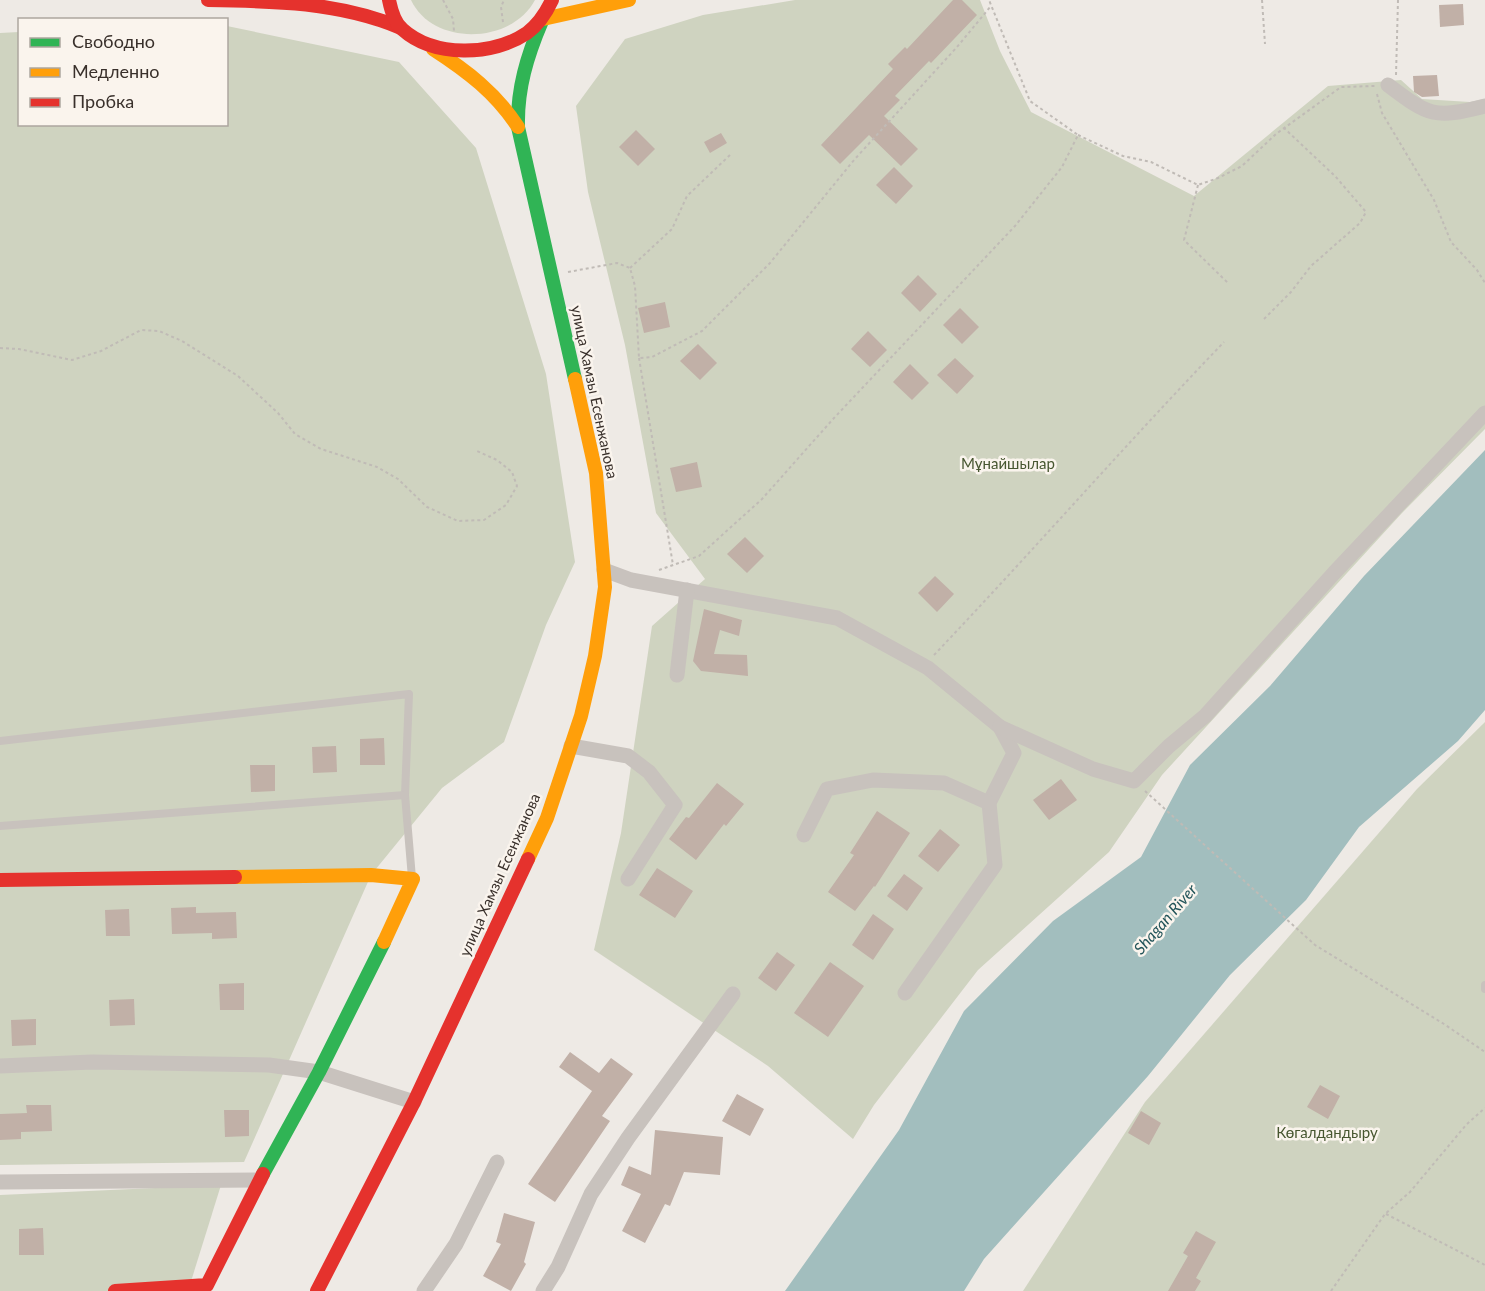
<svg xmlns="http://www.w3.org/2000/svg" width="1485" height="1291" viewBox="0 0 1485 1291" font-family="Lato,sans-serif">
<style>
.green{fill:#cfd3c0}
.water{fill:#a2bebe}
.building{fill:#c1b0a7}
.lines{fill:none;stroke-linecap:round;stroke-linejoin:round}
.path{stroke:#c0bbb6;stroke-width:2;stroke-dasharray:3 3;stroke-linecap:butt}
.lane{stroke:#c8c2bd;stroke-width:8}
.street{stroke:#c8c2bd;stroke-width:15}
.fast{stroke:#30b455;stroke-width:14}
.slow{stroke:#ff9f0a;stroke-width:14}
.jam{stroke:#e5322d;stroke-width:14}
.labels{text-anchor:middle;stroke-width:5;stroke-linejoin:round;paint-order:stroke}
.street-label{font-size:15px;fill:#39302b;stroke:#faf4ed}
.park-label{font-size:15px;fill:#475630;stroke:#faf4ed}
.water-label{font-size:16px;font-style:italic;fill:#225459;stroke:#faf4ed}
</style>
<rect width="100%" height="100%" fill="#eeeae5"/>
<g class="green">
<path d="M411,0H535C512,44 433,47 411,0Z"/>
<path d="M795,0H980L1000,51L1031,112L1194,196L1328,86L1401,80L1422,99L1470,102L1485,99V429L1402,513L1162,775L1109,852L978,970L874,1105L853,1139L768,1066L594,950L621,833L652,626L705,579L656,513L625,345L588,192L576,106L625,39L703,15Z"/>
<path d="M227,26L399,62L476,148L546,374L575,562L546,625L504,742L442,788L371,875L244,1162L0,1165V33L19,32L20,124H226Z"/>
<path d="M1485,722V1291H1023L1145,1102L1417,789Z"/>
<path d="M221,1185L188,1291H0V1195Z"/>
</g>
<path class="water" d="M1485,450V710L1458,741L1359,827L1306,900L1230,975L1148,1076L984,1259L964,1291H785L899,1130L964,1011L1053,921L1141,857L1190,765L1270,686L1364,576Z"/>
<g class="building">
<path d="M953,0H962L977,15L931,63L929,61L895,96L900,100L884,116L918,149L901,166L869,135L840,164L821,145L893,69L888,64L905,47L907,49Z"/>
<path d="M1463,4L1464,25L1440,27L1439,5Z"/>
<path d="M1437,75L1439,96L1422,97L1414,92L1413,76Z"/>
<path d="M636,130L655,149L638,166L619,147Z"/>
<path d="M721,133L727,143L710,153L704,142Z"/>
<path d="M894,167L913,186L896,204L876,185Z"/>
<path d="M918,275L937,294L920,312L901,293Z"/>
<path d="M665,302L670,327L644,333L638,308Z"/>
<path d="M960,308L979,327L962,344L943,325Z"/>
<path d="M868,331L887,350L870,367L851,349Z"/>
<path d="M698,344L717,363L700,380L680,361Z"/>
<path d="M955,358L974,376L957,394L937,375Z"/>
<path d="M910,364L929,383L912,400L893,382Z"/>
<path d="M697,462L702,487L676,492L670,468Z"/>
<path d="M745,537L764,556L747,573L727,554Z"/>
<path d="M935,576L954,594L937,612L918,593Z"/>
<path d="M704,609L742,620L739,636L720,630L714,654L747,655L748,676L701,671L693,661Z"/>
<path d="M384,738L385,765H360V739Z"/>
<path d="M336,746L337,772L313,773L312,747Z"/>
<path d="M250,765H275V791L251,792Z"/>
<path d="M1061,779L1077,800L1049,820L1033,800Z"/>
<path d="M717,783L744,804L726,826L724,824L696,860L669,839L686,817L689,818Z"/>
<path d="M877,811L910,833L875,887L874,886L855,911L828,892L854,855L850,853Z"/>
<path d="M940,829L960,845L938,872L918,856Z"/>
<path d="M657,868L693,891L675,918L639,895Z"/>
<path d="M904,874L923,888L907,911L887,896Z"/>
<path d="M196,907V913L236,912L237,938L212,939V933L172,934L171,908Z"/>
<path d="M129,909L130,936H106L105,910Z"/>
<path d="M873,914L894,929L873,960L852,945Z"/>
<path d="M777,952L795,965L776,991L758,978Z"/>
<path d="M830,962L864,986L828,1037L794,1013Z"/>
<path d="M244,983V1010H220L219,984Z"/>
<path d="M134,999L135,1025L110,1026L109,1000Z"/>
<path d="M36,1019V1045L12,1046L11,1020Z"/>
<path d="M570,1052L599,1073L611,1058L633,1074L602,1116L610,1121L555,1202L528,1184L592,1091L559,1067Z"/>
<path d="M1320,1085L1340,1096L1328,1119L1307,1107Z"/>
<path d="M737,1094L764,1109L750,1136L722,1121Z"/>
<path d="M26,1105H51L52,1131L21,1132V1139L0,1140V1114L27,1113Z"/>
<path d="M224,1110H249V1136L225,1137Z"/>
<path d="M1141,1111L1161,1123L1149,1145L1128,1133Z"/>
<path d="M655,1130L723,1137L720,1175L684,1172L670,1206L665,1204L645,1243L622,1231L641,1194L621,1185L629,1166L651,1175Z"/>
<path d="M504,1213L535,1222L524,1262L526,1264L511,1291L483,1276L501,1244L496,1242Z"/>
<path d="M43,1228L44,1255H19V1229Z"/>
<path d="M1196,1231L1216,1242L1196,1278L1201,1281L1195,1291H1168L1188,1256L1183,1253Z"/>
</g>
<g class="lines">
<g class="path">
<path d="M443,0L453,19L454,31"/>
<path d="M1262,0L1265,44"/>
<path d="M503,22L501,7L504,0"/>
<path d="M1396,75L1398,0"/>
<path d="M1377,94L1382,113L1434,200L1451,242L1477,270L1485,283"/>
<path d="M1078,135L1123,156L1151,162L1198,185L1218,178L1242,166L1276,134L1341,87L1375,86"/>
<path d="M1198,185L1184,240L1229,284"/>
<path d="M630,268L672,229L687,196L731,154"/>
<path d="M568,272L617,263L630,268L635,286L639,358L652,357L702,331L770,263L854,160L957,47L991,6"/>
<path d="M1264,319L1291,292L1311,266L1360,223L1366,212L1335,176L1284,128"/>
<path d="M0,348L19,349L72,360L101,351L141,330L159,331L182,341L238,376L278,413L295,434L321,449L377,467L398,479L427,507L458,521L484,520L506,505L517,486L512,472L497,460L477,451"/>
<path d="M639,358L673,565"/>
<path d="M659,570L699,556L762,499L834,418L1015,226L1062,167L1078,135L1030,101L989,0"/>
<path d="M934,655C1032,552 1125,445 1224,342"/>
<path d="M1145,791L1315,945L1444,1024L1485,1052"/>
<path d="M1386,1214L1485,1265"/>
<path d="M1331,1291L1385,1214L1410,1192L1466,1125L1485,1108"/>
</g>
<g class="lane">
<path d="M0,741L409,694L405,795L412,878"/>
<path d="M0,826L405,795"/>
<path d="M1485,985V989"/>
</g>
<g class="street">
<path d="M1388,85C1429,116 1434,119 1485,106"/>
<path d="M604,570L631,580L837,618L928,668L1000,727L1014,753L989,803L995,865L905,993"/>
<path d="M677,675L687,590"/>
<path d="M1000,727L1093,769L1134,781L1169,746L1205,716L1334,573L1485,413"/>
<path d="M571,746L628,756L649,772L675,805L628,879"/>
<path d="M804,835L827,789L873,780L944,783L989,803"/>
<path d="M0,1066L92,1062L269,1065L319,1072L414,1102"/>
<path d="M0,1182L260,1180"/>
<path d="M424,1291L456,1244L497,1162"/>
<path d="M543,1291L558,1267L591,1194L628,1138L733,994"/>
</g>
<g class="fast">
<path d="M542,21C527,56 517,89 518,127L575,379"/>
<path d="M263,1174L319,1072L384,942"/>
</g>
<g class="slow">
<path d="M543,19L629,0"/>
<path d="M433,49C467,71 496,93 518,127"/>
<path d="M528,859L547,818L581,716L595,656L605,587L596,473L575,379"/>
<path d="M235,877L371,875L413,879L384,942"/>
</g>
<g class="jam">
<path d="M208,0C274,1 339,2 401,28"/>
<path d="M389,0C391,10 394,22 402,29C434,58 493,56 527,33C539,24 546,13 552,0"/>
<path d="M0,880L235,877"/>
<path d="M115,1291L207,1285L263,1174"/>
<path d="M317,1291L414,1102L528,859"/>
</g>
</g>
<g class="labels">
<g class="street-label">
<text transform="translate(594 392) rotate(78)" y="5">улица Хамзы Есенжанова</text>
<text transform="translate(500 875) rotate(-66)" y="5">улица Хамзы Есенжанова</text>
</g>
<g class="park-label">
<text x="1008" y="469">Мұнайшылар</text>
<text x="1327" y="1138">Көгалдандыру</text>
</g>
<g class="water-label">
<text transform="translate(1165 919) rotate(-49)" y="6">Shagan River</text>
</g>
</g>
<rect x="18" y="18" width="210" height="108" fill="#faf4ed" stroke="#ada69f" stroke-width="1.5"/>
<rect x="30" y="38" width="30" height="9" fill="#30b455" stroke="#ada69f" stroke-width="1.5"/>
<text x="72" y="48" font-size="18" fill="#39302b">Свободно</text>
<rect x="30" y="68" width="30" height="9" fill="#ff9f0a" stroke="#ada69f" stroke-width="1.5"/>
<text x="72" y="78" font-size="18" fill="#39302b">Медленно</text>
<rect x="30" y="98" width="30" height="9" fill="#e5322d" stroke="#ada69f" stroke-width="1.5"/>
<text x="72" y="108" font-size="18" fill="#39302b">Пробка</text>
</svg>
